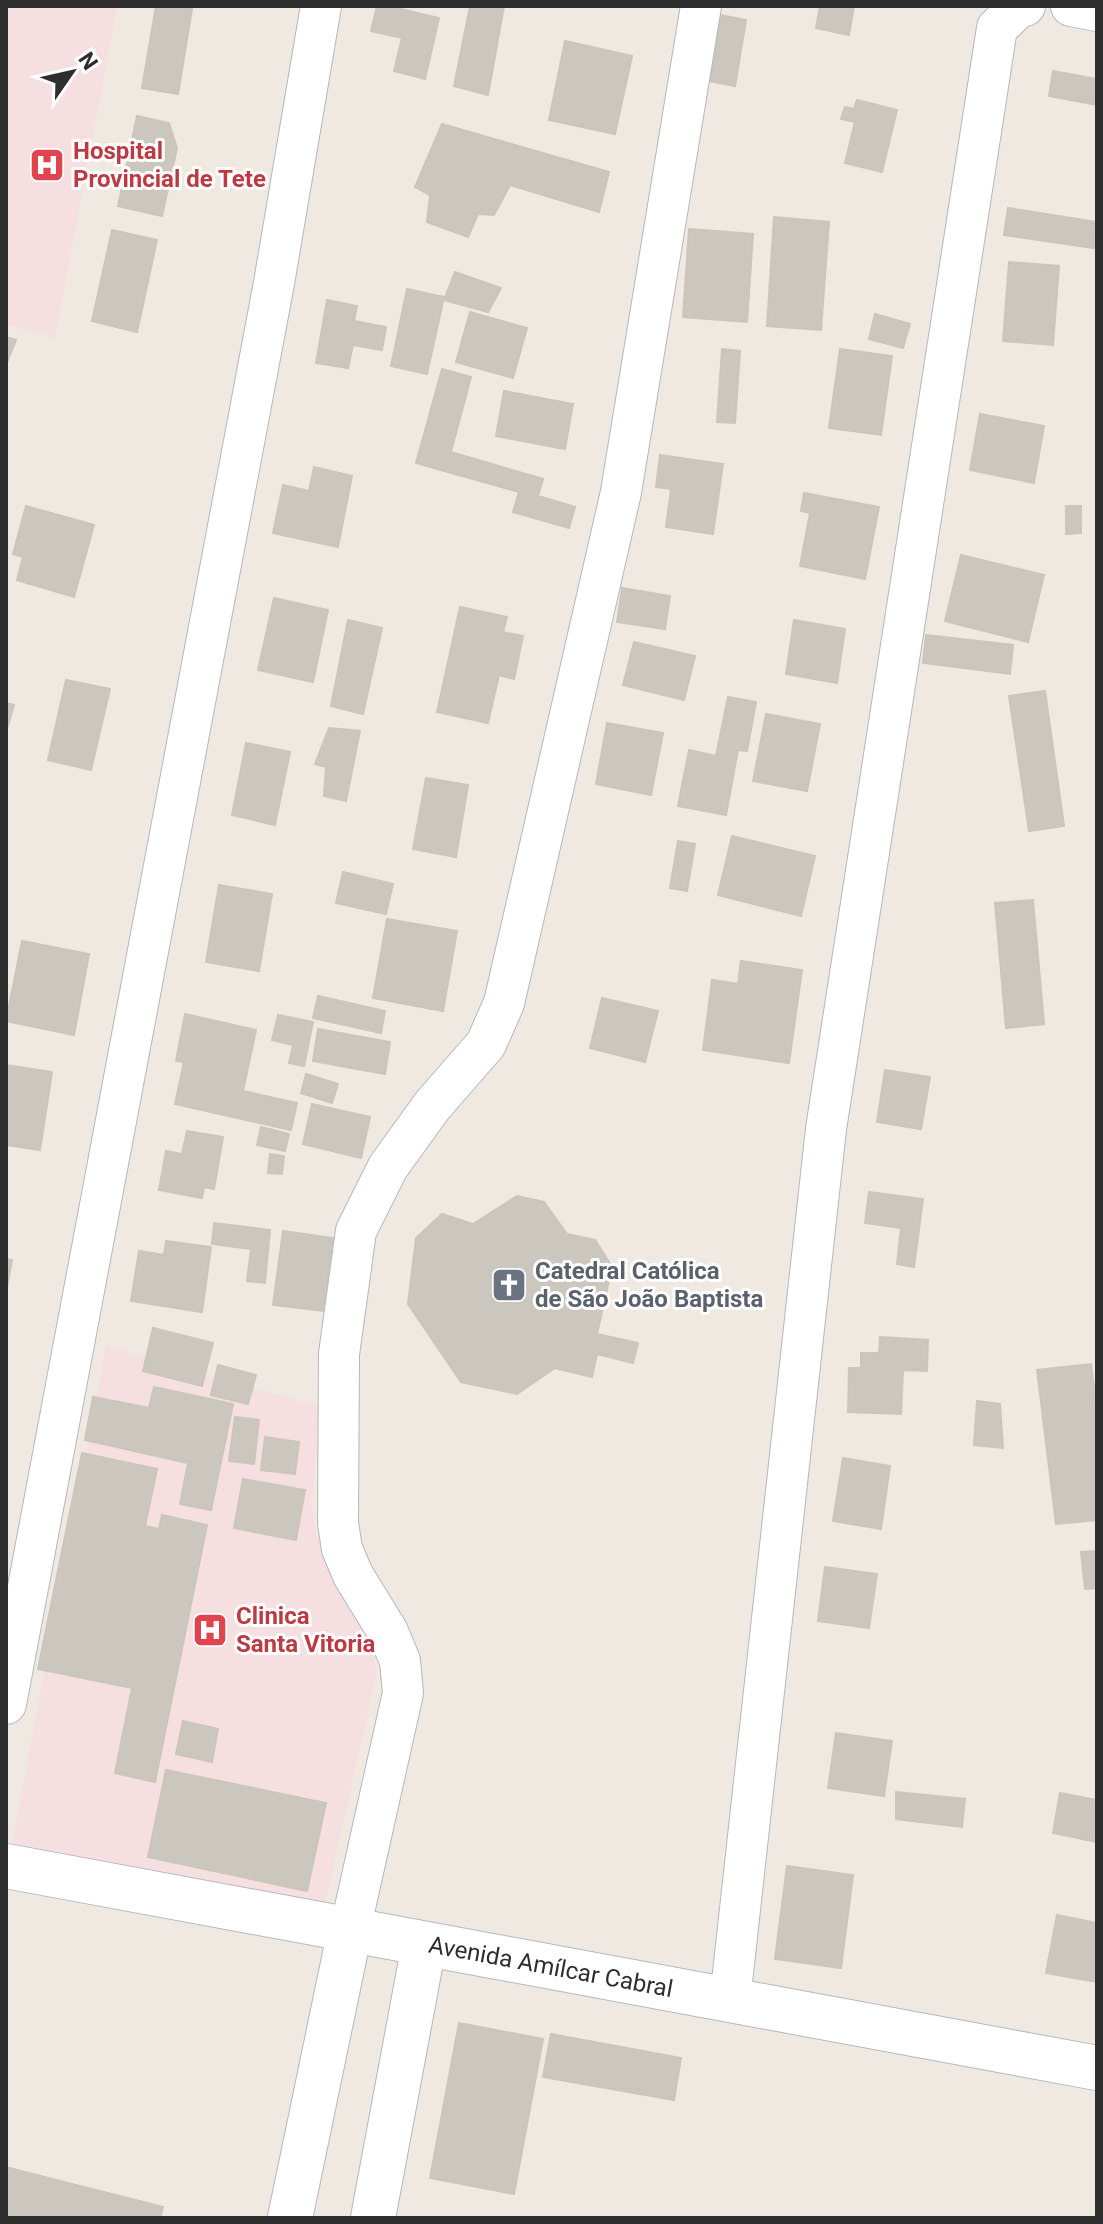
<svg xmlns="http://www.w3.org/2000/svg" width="1103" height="2224" viewBox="0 0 1103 2224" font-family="Roboto,sans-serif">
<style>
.medical{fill:#f5dfe0}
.building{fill:#cbc7bf;stroke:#cbc5ba;stroke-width:2}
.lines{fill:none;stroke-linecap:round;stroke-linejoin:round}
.street-casing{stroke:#b4b7c1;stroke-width:42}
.secondary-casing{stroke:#b4b7c1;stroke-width:46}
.street{stroke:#fff;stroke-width:40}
.secondary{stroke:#fff;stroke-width:44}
.labels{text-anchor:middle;stroke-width:6;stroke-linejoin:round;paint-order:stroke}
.health-label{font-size:24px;font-weight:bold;fill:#be3a42;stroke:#fff;text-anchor:start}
.worship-label{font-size:24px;font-weight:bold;fill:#5b616d;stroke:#fff;text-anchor:start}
.street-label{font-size:24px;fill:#2e2e2e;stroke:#fff}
</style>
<rect width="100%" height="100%" fill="#efe9e1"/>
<g class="medical">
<path d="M6,6H117L55,338L6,324Z"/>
<path d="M106,1346L321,1407L312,1506L316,1532L326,1558L373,1644L376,1677L323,1913L12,1844Z"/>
</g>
<g class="building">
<path d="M156,6L192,9L178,94L142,88Z"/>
<path d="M377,6H388L439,18L425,79L394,71L402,38L371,31Z"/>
<path d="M470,6H504L488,95L454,86Z"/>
<path d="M820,6H854L849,35L816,28Z"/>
<path d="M715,14L746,20L735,86L703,80Z"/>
<path d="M565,41L632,56L615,134L549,120Z"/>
<path d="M1053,71L1097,79V105L1049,96Z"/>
<path d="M857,100L897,110L882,172L845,163L855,122L841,119L845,107L854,109Z"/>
<path d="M137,116L169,123L177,148L162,216L118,206Z"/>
<path d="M442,124L609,172L599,212L510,185L494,215L478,214L468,237L427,222L430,195L415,187Z"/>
<path d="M1008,208L1097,222L1094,248L1004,235Z"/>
<path d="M774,217L829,222L821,330L767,326Z"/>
<path d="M689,229L753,234L747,322L683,317Z"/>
<path d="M112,230L157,240L137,332L92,321Z"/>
<path d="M1009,262L1059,266L1053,345L1003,341Z"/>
<path d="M455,272L501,288L488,312L444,300Z"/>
<path d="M407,289L444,297L427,374L391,366Z"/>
<path d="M327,300L357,306L354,321L386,327L382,350L353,345L348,368L316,363Z"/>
<path d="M470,312L527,328L513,378L456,362Z"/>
<path d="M875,314L910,324L903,348L869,339Z"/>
<path d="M6,337L16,340L6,365Z"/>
<path d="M722,349L740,351L735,423L717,422Z"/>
<path d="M840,349L892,356L881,435L829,428Z"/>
<path d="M442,369L471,377L451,452L543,479L538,496L575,507L569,528L513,512L519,492L416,463Z"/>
<path d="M504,391L573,404L565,449L496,436Z"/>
<path d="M980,414L1044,426L1034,483L970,470Z"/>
<path d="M660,455L723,464L713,534L666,527L671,489L656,487Z"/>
<path d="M314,467L352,476L338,547L273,533L283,485L309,491Z"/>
<path d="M804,493L879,507L865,579L800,566L810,513L801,511Z"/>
<path d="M26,506L94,525L74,597L17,580L23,557L13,554Z"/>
<path d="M1066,506H1081V533L1066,534Z"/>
<path d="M961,555L1044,575L1028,642L945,621Z"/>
<path d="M622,588L670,596L665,629L617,622Z"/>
<path d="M274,598L328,610L313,682L258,670Z"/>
<path d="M460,607L507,617L503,632L523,636L514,679L499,675L488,723L437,712Z"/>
<path d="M348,620L382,628L363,714L331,706Z"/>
<path d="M794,620L845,629L837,683L786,674Z"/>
<path d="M926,635L1013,645L1010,674L923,663Z"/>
<path d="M634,642L695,656L684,700L623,685Z"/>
<path d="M66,680L110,689L91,770L48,760Z"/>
<path d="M1045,691L1064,826L1029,831L1009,696Z"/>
<path d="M728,697L756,702L747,751L738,750L726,815L678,806L689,750L716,756Z"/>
<path d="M6,703L14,705L6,732Z"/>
<path d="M766,714L820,724L807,791L753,781Z"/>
<path d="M607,723L663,733L651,795L596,784Z"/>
<path d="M329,728L360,731L346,801L324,796L326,767L315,764Z"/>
<path d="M246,743L290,752L275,825L232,815Z"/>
<path d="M426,778L468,785L456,857L413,849Z"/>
<path d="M732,836L815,856L801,916L718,895Z"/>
<path d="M678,841L695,844L687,891L670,888Z"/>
<path d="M343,872L393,884L386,914L336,903Z"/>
<path d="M219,885L272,894L259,971L206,962Z"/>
<path d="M1033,900L1044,1024L1006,1028L995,903Z"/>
<path d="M387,919L457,931L443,1011L373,998Z"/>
<path d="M22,941L89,954L74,1035L6,1021Z"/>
<path d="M741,961L802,970L789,1063L703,1050L712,980L738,984Z"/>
<path d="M318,996L385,1011L381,1033L313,1018Z"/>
<path d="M602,998L658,1011L645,1062L590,1048Z"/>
<path d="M185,1014L256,1030L243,1091L297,1103L291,1130L175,1104L184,1062L176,1061Z"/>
<path d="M278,1015L313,1022L304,1066L289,1063L293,1045L272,1040Z"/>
<path d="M318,1029L390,1042L385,1074L313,1061Z"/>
<path d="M6,1065L52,1072L40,1150L6,1145Z"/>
<path d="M885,1070L930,1077L921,1129L877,1122Z"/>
<path d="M306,1074L338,1084L332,1103L301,1093Z"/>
<path d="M312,1104L370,1117L361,1158L303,1144Z"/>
<path d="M261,1127L289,1134L285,1151L257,1145Z"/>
<path d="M187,1131L223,1137L214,1189L204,1187L202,1198L159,1190L166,1151L182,1154Z"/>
<path d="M270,1154L284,1156L282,1174L268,1173Z"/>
<path d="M869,1192L923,1199L914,1267L897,1264L901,1228L865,1223Z"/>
<path d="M517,1196L544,1202L567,1234L595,1240L612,1267L597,1334L638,1343L633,1363L597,1354L592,1377L555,1368L517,1394L461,1382L408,1304L416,1238L442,1214L473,1224Z"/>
<path d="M214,1223L270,1230L265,1283L247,1281L251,1249L212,1244Z"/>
<path d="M283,1231L333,1238L323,1311L273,1305Z"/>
<path d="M166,1241L211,1247L202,1312L131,1301L139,1251L164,1255Z"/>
<path d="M6,1259L12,1260L6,1293Z"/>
<path d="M153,1328L213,1343L202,1386L143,1371Z"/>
<path d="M880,1337L928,1340L927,1371L903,1370L901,1414L848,1412L849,1368H861V1353H879Z"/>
<path d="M1091,1364L1097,1412V1520L1056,1524L1037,1370Z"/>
<path d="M218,1365L256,1375L248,1404L211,1395Z"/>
<path d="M154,1387L233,1404L211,1510L180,1504L188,1463L85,1440L93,1397L149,1408Z"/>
<path d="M977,1401L1000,1404L1003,1448L974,1445Z"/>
<path d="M235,1417L259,1420L254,1464L229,1461Z"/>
<path d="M265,1437L299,1442L295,1474L261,1470Z"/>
<path d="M82,1453L157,1469L145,1526L159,1529L162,1515L207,1525L155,1782L115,1773L132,1688L38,1669Z"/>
<path d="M843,1458L890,1466L881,1529L833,1521Z"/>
<path d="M243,1479L305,1490L296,1540L234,1528Z"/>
<path d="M1097,1551V1588L1085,1589L1081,1552Z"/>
<path d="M825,1567L877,1574L869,1628L818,1621Z"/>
<path d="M183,1721L218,1729L212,1762L176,1754Z"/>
<path d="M836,1733L892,1741L884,1796L828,1788Z"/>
<path d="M166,1770L326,1803L307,1891L148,1857Z"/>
<path d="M896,1792L965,1799L962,1827L896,1819Z"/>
<path d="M1060,1793L1097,1800V1842L1053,1833Z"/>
<path d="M787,1866L853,1875L841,1968L775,1959Z"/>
<path d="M1057,1915L1097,1923V1982L1046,1973Z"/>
<path d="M459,2023L543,2039L514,2194L430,2178Z"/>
<path d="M551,2034L681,2058L674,2100L543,2077Z"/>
<path d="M9,2168L163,2207L160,2218H6V2181Z"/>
</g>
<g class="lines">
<g class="street-casing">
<g id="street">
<path d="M1071,6L1097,11"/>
<path d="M6,1704L274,283L321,6"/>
<path d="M350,1930L403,1693L400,1661L388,1632L353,1575L342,1549L338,1523L339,1354L356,1231L388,1167L432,1106L486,1044L504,1003L621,492L701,6"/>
<path d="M730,2000L826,1129L997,28L1019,7L1025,6"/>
</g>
</g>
<g class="secondary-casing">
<g id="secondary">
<path id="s1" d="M6,1866L1097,2068"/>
<path d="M290,2218L350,1930"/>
<path d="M373,2218L424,1945"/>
</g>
</g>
<use href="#street" class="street"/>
<use href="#secondary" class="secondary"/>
</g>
<defs>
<g id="hospital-square" transform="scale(1.8)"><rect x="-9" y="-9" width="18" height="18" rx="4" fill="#e0444e" stroke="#fff"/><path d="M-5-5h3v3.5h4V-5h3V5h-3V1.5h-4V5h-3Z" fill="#fff"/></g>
<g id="church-square" transform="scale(1.8)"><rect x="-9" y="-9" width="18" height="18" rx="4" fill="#6b7280" stroke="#fff"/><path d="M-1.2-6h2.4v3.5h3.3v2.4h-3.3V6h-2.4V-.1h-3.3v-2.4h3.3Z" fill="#fff"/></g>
</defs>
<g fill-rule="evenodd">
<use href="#hospital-square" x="47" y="165"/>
<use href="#church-square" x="509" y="1285"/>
<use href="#hospital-square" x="210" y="1630"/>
</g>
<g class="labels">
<g class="health-label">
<text x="73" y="159">Hospital<tspan x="73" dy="28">Provincial de Tete</tspan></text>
<text x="236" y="1624">Clinica<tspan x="236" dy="28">Santa Vitoria</tspan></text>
</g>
<g class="worship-label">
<text x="535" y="1279">Catedral Católica<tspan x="535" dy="28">de São João Baptista</tspan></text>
</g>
<g class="street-label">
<text dy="8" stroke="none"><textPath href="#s1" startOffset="554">Avenida Amílcar Cabral</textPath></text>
</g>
</g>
<rect width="1103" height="2224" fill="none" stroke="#2e2e2e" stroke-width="16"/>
<g transform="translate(72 72) rotate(56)" stroke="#ffffff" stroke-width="6" paint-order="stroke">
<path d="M0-6L14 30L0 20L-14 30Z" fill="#2e2e2e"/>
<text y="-12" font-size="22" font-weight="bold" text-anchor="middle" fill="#2e2e2e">N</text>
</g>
</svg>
